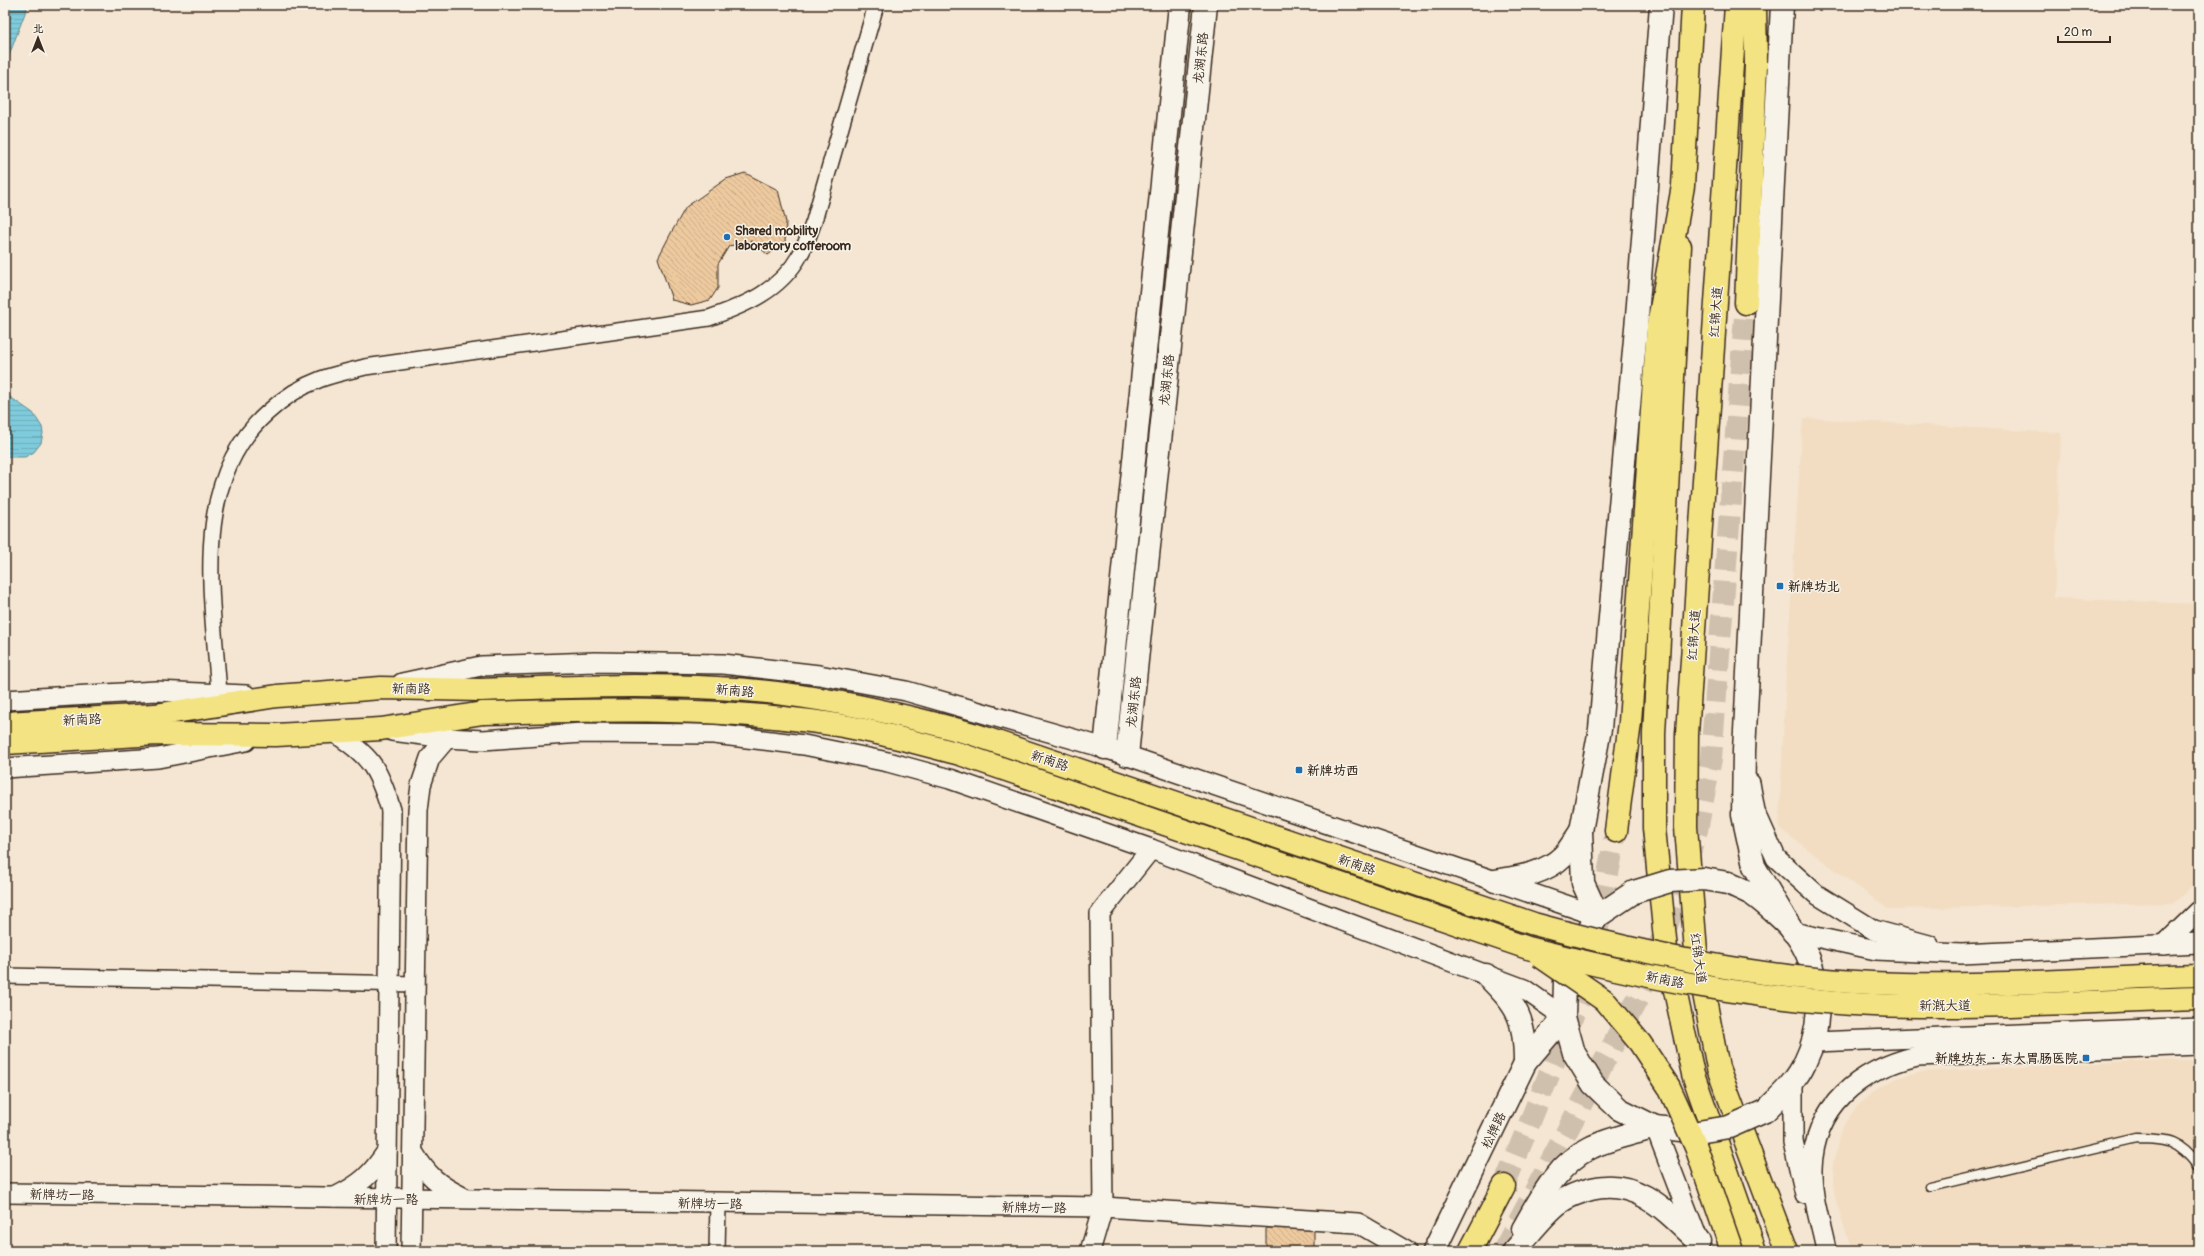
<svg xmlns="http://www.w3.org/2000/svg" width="2204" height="1256" viewBox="0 0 2204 1256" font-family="Pangolin,'LXGW WenKai TC',sans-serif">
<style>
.built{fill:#f2ddc2}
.water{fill:url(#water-rules);stroke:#638b90}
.building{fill:url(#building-back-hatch);stroke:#3b2a1e}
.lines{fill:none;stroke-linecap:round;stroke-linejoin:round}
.trunk-tunnel{stroke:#cfc0ae;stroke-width:22;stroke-dasharray:22 11;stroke-linecap:butt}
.service-casing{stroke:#3b2a1e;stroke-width:11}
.minor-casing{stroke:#3b2a1e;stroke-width:18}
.tertiary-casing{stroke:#3b2a1e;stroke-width:22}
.secondary-casing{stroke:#3b2a1e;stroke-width:25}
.primary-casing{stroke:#3b2a1e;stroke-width:25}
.trunk-casing{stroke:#3b2a1e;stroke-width:25}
.service{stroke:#f7f3e8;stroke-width:8}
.minor{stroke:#f7f3e8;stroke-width:15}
.tertiary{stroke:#f7f3e8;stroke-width:19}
.secondary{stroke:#f7f3e8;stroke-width:22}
.primary{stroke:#f4e382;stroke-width:22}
.trunk{stroke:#f4e382;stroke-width:22}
.secondary-bridge-casing{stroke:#3b2a1e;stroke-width:25;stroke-linecap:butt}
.primary-bridge-casing{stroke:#3b2a1e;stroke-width:25;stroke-linecap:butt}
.secondary-bridge{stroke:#f7f3e8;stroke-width:22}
.primary-bridge{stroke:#f4e382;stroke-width:22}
.poi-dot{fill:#1f6fb2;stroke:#f7f3e8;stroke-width:1.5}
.labels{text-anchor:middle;stroke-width:3;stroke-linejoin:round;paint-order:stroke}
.street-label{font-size:13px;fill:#3b2a1e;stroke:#f7f3e8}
.poi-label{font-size:13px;font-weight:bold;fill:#3b2a1e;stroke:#f7f3e8;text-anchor:start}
</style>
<defs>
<pattern id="water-rules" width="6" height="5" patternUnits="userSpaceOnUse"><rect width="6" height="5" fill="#7ecbdc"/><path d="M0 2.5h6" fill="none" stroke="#6eaebc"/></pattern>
<pattern id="building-back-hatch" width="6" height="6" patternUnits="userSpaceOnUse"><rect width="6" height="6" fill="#edc99e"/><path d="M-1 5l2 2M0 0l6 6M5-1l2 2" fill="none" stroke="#ccad88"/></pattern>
</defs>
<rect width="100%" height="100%" fill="#f4e6d2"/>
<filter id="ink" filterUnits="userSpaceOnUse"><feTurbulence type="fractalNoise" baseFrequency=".025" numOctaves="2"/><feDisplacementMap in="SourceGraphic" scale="8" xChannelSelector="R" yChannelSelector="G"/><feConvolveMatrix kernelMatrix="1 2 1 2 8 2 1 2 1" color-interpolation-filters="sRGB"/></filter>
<g filter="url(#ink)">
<g class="built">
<path d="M1803,418L2061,433L2054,598L2199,604V881L2173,903L1888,909L1779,828L1786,675Z"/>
<path d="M2199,1060V1251H1852L1836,1202L1833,1184L1834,1164L1838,1142L1844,1124L1856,1108L1874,1091L1897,1078L1919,1072L2139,1061Z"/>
</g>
<g class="water">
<path d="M5,5H28L5,66Z"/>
<path d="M5,396L10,397L33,413L42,427L43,433L41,443L34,452L25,457H5Z"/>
</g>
<g class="building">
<path d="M745,173L778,190L786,222L785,242L768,255L752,241L729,246L718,264V288L710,300L691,305L672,300L658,258L671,233L686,207L726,179Z"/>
<path d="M1314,1227V1251H1266V1228Z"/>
</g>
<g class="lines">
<g class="trunk-tunnel">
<path d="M1504,1186L1589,976L1616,831"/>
<path d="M1503,1251L1638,998L1670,918L1697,830L1711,759L1746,303"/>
</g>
<g class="service-casing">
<path id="service" d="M1930,1187L2137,1138C2168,1138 2180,1140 2199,1166"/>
</g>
<g class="minor-casing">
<g id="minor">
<path d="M219,694C213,600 189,483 267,413C282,399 302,386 321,379C335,374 350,371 365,367L709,318C745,305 780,291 800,255C806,245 810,232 814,221L876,5"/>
<path d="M5,976L416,984"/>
<path d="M717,1251L718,1203"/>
</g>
</g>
<g class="tertiary-casing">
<g id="tertiary">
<path d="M402,683L481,666L595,662L723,664L819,675L906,691L1105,748L1598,916"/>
<path d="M5,700L156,691L246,695"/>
<path d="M332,731C370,755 378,767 391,810L386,1251"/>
<path d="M392,731L447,738L483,740L582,733L714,734L804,745L888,762L950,779L1151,849L1524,989L1564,1017"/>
<path d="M5,768L158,758L246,741"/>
<path d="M1750,783L1755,811L1776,858L1816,894L1874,930L1929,945"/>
<path d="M1793,932L1876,950L1961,954L2199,943"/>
<path d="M2164,945L2199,911"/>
<path d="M1814,1042L2199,1027"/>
<path d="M1793,1082V1142L1805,1194"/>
<path d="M1655,1127L1699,1242"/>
<path d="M413,1152C428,1176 438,1185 463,1197"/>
<path d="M5,1193L1103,1207L1358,1223L1406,1251"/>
<path d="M335,1197C361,1184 371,1175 387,1151"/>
<path d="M1826,1250C1821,1224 1811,1196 1812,1169C1814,1106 1859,1070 1917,1056L2199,1045"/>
<path d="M411,1251L418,810L421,785L430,758L447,738"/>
<path d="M1090,1251L1103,1207L1100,913L1151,849"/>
</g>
</g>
<g class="secondary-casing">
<g id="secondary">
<path d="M1782,5L1744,751L1743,815L1754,866L1793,932"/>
<path d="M1105,748L1180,5"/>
<path d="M1127,755L1206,5"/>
<path d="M1495,881C1519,877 1545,874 1563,856C1570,849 1575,839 1581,831"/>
<path d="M1728,883C1736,887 1745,890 1753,895C1762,901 1787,923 1794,932C1821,968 1825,1022 1805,1062C1796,1082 1780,1096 1765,1111"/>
<path d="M1634,892L1598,916L1574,952L1565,981L1564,1017L1574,1053L1593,1084L1619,1109L1655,1127L1698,1132"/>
<path d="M1598,916L1583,883L1581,831L1600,729L1637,317L1661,5"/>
<path d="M1486,975C1518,1007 1525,1017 1525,1063"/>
<path d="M1523,1229C1540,1199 1557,1164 1590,1148C1610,1138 1633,1134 1655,1127"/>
<path d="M1434,1251L1525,1063L1564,1017"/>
<path d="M1514,1251C1529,1235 1543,1215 1560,1202C1569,1196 1580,1192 1591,1189C1638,1177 1669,1214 1699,1242"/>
</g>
</g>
<g class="primary-casing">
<g id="primary">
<path d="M1736,5L1687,734L1686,827L1696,951L1718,1068L1787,1251"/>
<path d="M1680,246L1654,733V828L1666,949L1693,1074L1755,1251"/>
<path d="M5,723L155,715L277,696L381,688L481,690"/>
<path d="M5,743L157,734L276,735L381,729L483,713"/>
</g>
</g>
<g class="trunk-casing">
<g id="trunk">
<path d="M1746,303L1756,64L1755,5"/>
<path d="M1616,831L1630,722L1658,326L1683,186L1693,5"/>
<path d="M1470,1251L1504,1186"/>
</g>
</g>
<use href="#service" class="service"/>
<use href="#minor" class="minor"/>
<use href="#tertiary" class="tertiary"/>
<use href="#secondary" class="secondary"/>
<use href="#primary" class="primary"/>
<use href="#trunk" class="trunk"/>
<g class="secondary-bridge-casing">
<g id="secondary-bridge">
<path d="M1634,892L1670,881L1704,879L1728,883"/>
<path d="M1698,1132L1729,1127L1765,1111"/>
</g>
</g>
<g class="primary-bridge-casing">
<g id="primary-bridge">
<path d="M481,690C560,687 639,684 717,688C804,692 890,711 973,734L1534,924C1645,954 1757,978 1872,983C1979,988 2092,978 2199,975"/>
<path d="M483,713C592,710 701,707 810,721C861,727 911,741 960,754L1528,948C1641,977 1756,1000 1873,1005C1981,1009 2091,1001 2199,998"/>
<path d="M1540,956L1604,1000L1640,1043L1669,1087L1696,1147L1732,1251"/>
</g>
</g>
<use href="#secondary-bridge" class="secondary-bridge"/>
<use href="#primary-bridge" class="primary-bridge"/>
</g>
</g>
<g class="poi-dot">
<circle cx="727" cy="237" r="4"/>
<rect x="1776" y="582" width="8" height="8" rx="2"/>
<rect x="1295" y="766" width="8" height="8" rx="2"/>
<rect x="2082" y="1054" width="8" height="8" rx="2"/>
</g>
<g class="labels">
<g class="street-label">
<text transform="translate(1200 58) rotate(-84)" y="5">龙湖东路</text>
<text transform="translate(1715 312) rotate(-86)" y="5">红锦大道</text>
<text transform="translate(1166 380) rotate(-84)" y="5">龙湖东路</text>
<text transform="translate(1693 635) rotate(-86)" y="5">红锦大道</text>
<text transform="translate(411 688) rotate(1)" y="5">新南路</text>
<text transform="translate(735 690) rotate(5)" y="5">新南路</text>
<text transform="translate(1133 702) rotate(-84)" y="5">龙湖东路</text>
<text transform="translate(82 719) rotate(-3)" y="5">新南路</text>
<text transform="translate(1050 760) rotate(19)" y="5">新南路</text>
<text transform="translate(1357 864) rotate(19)" y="5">新南路</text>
<text transform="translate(1699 958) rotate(82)" y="5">红锦大道</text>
<text transform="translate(1665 979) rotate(11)" y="5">新南路</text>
<text x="1945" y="1010">新溉大道</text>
<text transform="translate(1493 1130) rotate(-64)" y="5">松牌路</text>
<text transform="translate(62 1194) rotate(1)" y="5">新牌坊一路</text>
<text x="386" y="1204">新牌坊一路</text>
<text transform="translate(710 1203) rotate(1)" y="5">新牌坊一路</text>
<text transform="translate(1034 1207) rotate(1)" y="5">新牌坊一路</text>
</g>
<g class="poi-label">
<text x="735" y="235">Shared mobility<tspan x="735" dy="15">laboratory cofferoom</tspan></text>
<text x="1788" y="591">新牌坊北</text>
<text x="1307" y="775">新牌坊西</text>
<text x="2078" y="1063" text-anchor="end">新牌坊东‧东大胃肠医院</text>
</g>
</g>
<rect width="2204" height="1256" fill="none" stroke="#f7f3e8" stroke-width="20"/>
<rect x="10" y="10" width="2184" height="1236" fill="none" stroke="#3b2a1e" stroke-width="1.5" filter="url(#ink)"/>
<g transform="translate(38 38)" stroke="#f7f3e8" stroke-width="3" paint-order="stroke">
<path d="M0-3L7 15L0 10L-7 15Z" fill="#3b2a1e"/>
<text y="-6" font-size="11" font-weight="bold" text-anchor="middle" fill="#3b2a1e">北</text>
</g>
<path d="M2058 36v6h52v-6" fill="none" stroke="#3b2a1e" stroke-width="2"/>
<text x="2064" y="36" font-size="12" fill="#3b2a1e" stroke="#f7f3e8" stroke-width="3" paint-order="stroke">20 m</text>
</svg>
